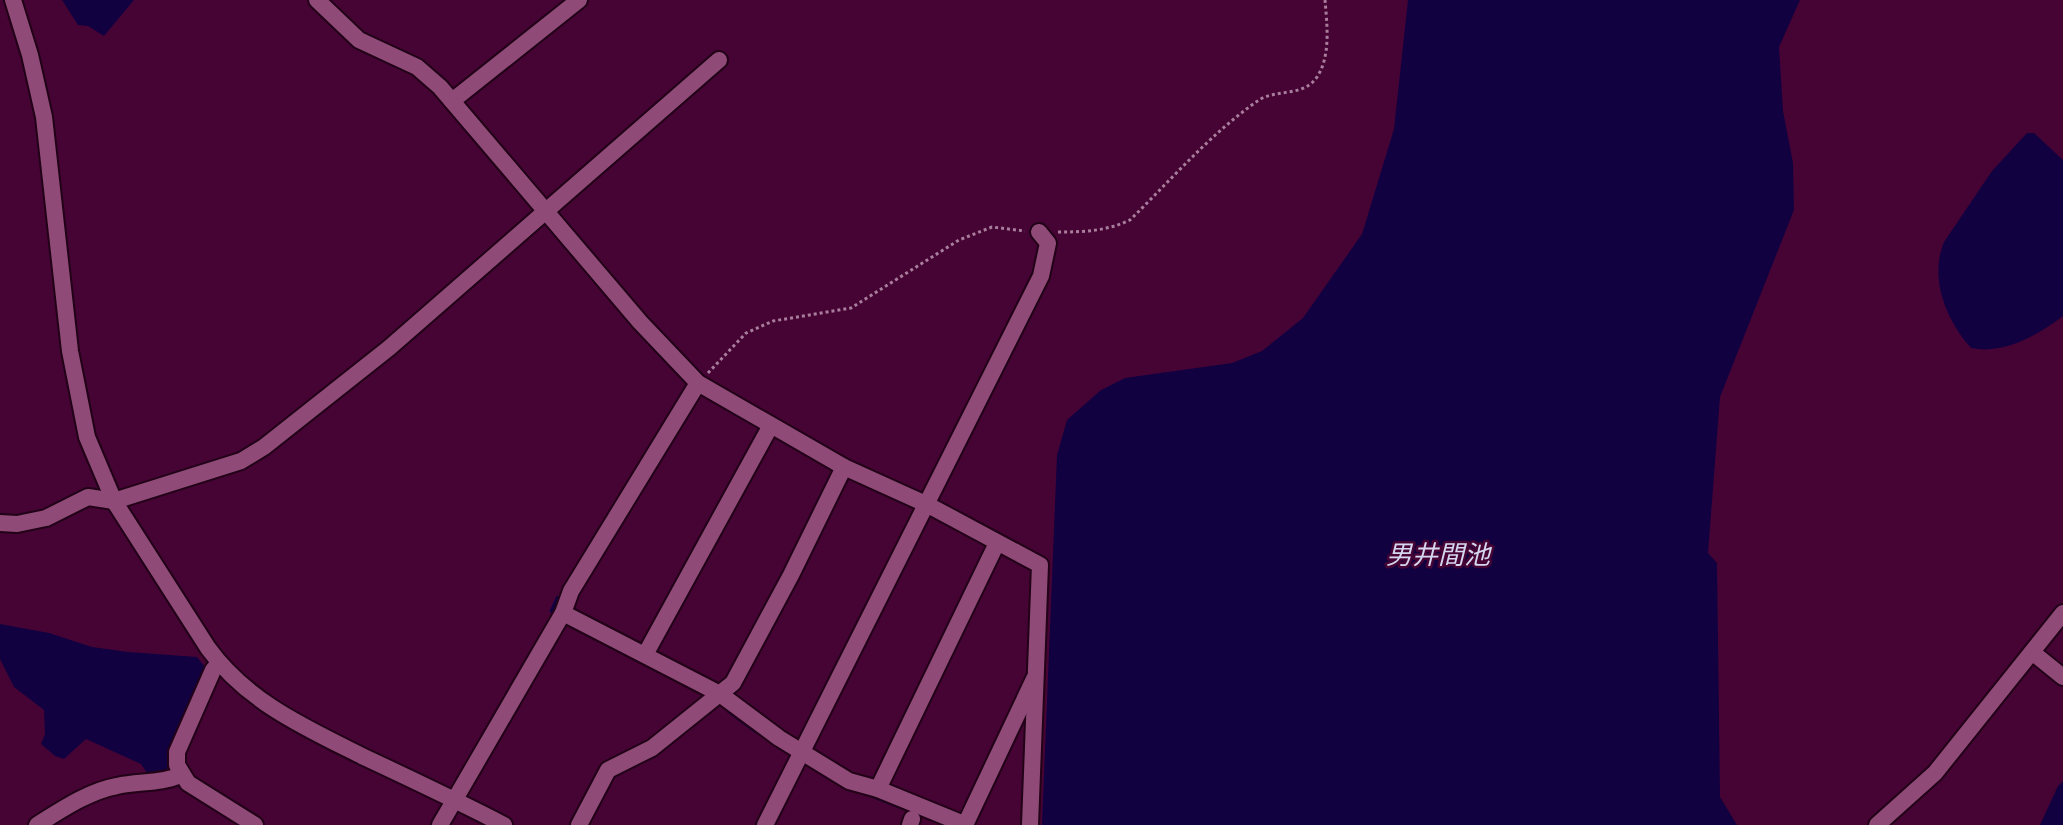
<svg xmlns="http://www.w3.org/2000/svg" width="2063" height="825" viewBox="0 0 2063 825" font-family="Jost,'Noto Sans JP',sans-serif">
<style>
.water{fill:#110140}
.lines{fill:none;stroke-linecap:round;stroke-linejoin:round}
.stream{stroke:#110140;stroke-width:4.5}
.minor-casing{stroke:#210217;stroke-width:20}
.tertiary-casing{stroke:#210217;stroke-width:20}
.path{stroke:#a97e9c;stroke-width:3;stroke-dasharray:3 3;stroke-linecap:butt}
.minor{stroke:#8f4a78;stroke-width:16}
.tertiary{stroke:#8f4a78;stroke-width:16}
.labels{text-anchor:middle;stroke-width:5;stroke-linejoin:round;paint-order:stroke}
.water-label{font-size:26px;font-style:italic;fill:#d4d7ef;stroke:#460435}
</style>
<rect width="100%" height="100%" fill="#460435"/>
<g class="water">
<path d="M62,0H134L104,36L88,26L78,25Z"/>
<path d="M1408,0H1800L1779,47L1783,111L1793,163L1794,210L1720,397L1708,553L1717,563L1720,797L1737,825H1042L1057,455L1067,420L1101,390L1125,378L1232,363L1262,351L1303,318L1362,234L1394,129Z"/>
<path d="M2027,133H2034L2063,160V316C2038,335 2004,355 1971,348C1946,320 1929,278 1944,242L1992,171Z"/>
<path d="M0,624L49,633L92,647L128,652L197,657L205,667L204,676L168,768L159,776H149L141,764L86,739L64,759L55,756L41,744L45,734L44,710L14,687L0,659Z"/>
<path d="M2063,781V825H2040L2058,786Z"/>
</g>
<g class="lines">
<g class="stream">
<path d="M552,611L558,598"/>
<path d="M729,711L756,731"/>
<path d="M863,792L914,812"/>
</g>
<g class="minor-casing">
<g id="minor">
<path d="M317,0L359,40L417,67L440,87L640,322L698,383L844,467L928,505L1040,565L1030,825"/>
<path d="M452,101L579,0"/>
<path d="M0,523L17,524L46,518L88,497L114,501L241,461L264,447L389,348L719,60"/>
<path d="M563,613L720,694L779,738L849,781L878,789L966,825"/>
<path d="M2032,652L2063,677"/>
<path d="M646,653L770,427"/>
<path d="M219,663L213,670L177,752V765L188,783L255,825"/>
<path d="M878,789L997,543"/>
<path d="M37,825C61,810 89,791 117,786C139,781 160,784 181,775"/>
<path d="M440,825L563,613L571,591L698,383"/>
<path d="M579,825L608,770L652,748L733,683L791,575L844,467"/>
<path d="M765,825L1041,276L1048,243L1039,232"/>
<path d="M910,825L912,819"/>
<path d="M965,825L1034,679"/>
</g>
</g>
<g class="tertiary-casing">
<g id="tertiary">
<path d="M13,0L30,55L44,117L70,351L87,437L114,501L208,648C247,702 306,728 364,757C411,779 458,801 504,825"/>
<path d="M1877,825L1935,773L2063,613"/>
</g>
</g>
<g class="path">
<path d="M1058,232C1084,232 1107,231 1130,220C1171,180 1211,133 1259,100C1276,89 1304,97 1317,77C1331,56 1327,24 1325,0"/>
<path d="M708,373L746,333L773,321L851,308L959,240L992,227L1025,231"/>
</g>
<use href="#minor" class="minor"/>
<use href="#tertiary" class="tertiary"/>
</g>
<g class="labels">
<g class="water-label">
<text x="1438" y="564">男井間池</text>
</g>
</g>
</svg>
